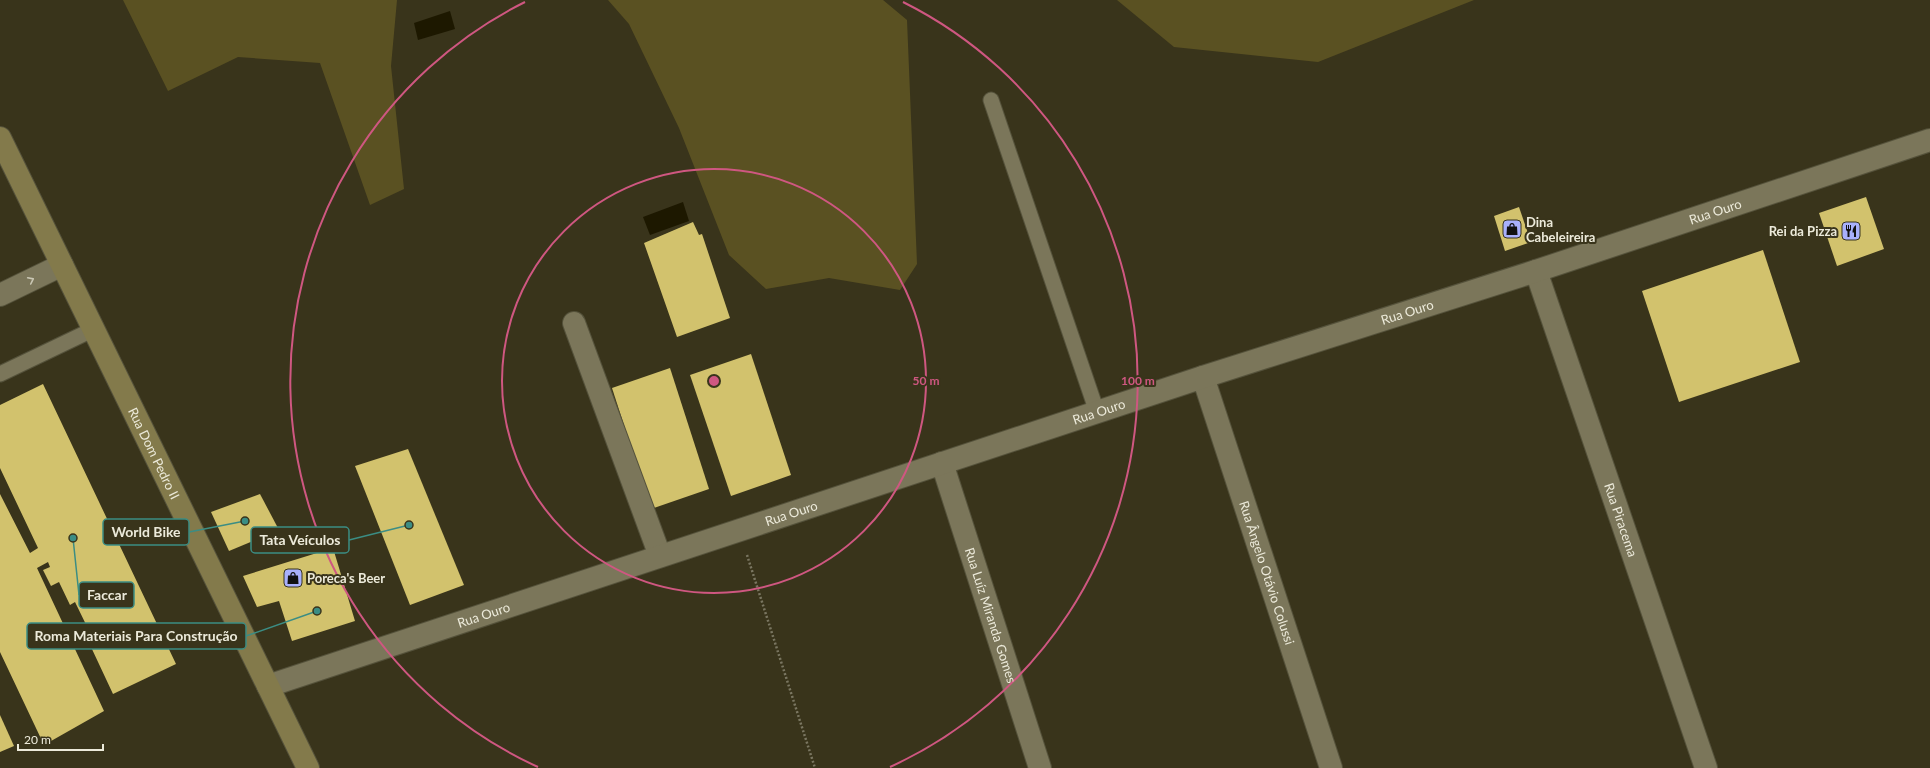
<svg xmlns="http://www.w3.org/2000/svg" width="1930" height="768" viewBox="0 0 1930 768" font-family="Lato,sans-serif">
<style>
.green{fill:#5a5122}
.water{fill:#1d1800}
.building{fill:#d2c26d}
.lines{fill:none;stroke-linecap:round;stroke-linejoin:round}
.lane-casing{stroke:#55523b;stroke-width:17}
.street-casing{stroke:#55523b;stroke-width:24}
.secondary-casing{stroke:#55523b;stroke-width:24}
.path{stroke:#7a7661;stroke-width:2.5;stroke-dasharray:2 2;stroke-linecap:butt}
.lane{stroke:#7b765a;stroke-width:15}
.street{stroke:#7b765a;stroke-width:22}
.secondary{stroke:#837a4b;stroke-width:22}
.oneway{stroke:#cac7b4}
.ring{fill:none;stroke:#cf5781;stroke-width:2}
.labels{text-anchor:middle;stroke-width:4;stroke-linejoin:round;paint-order:stroke}
.street-label{font-size:13px;fill:#eceada;stroke:#39341b}
.poi-label{font-size:13px;font-weight:bold;fill:#eceada;stroke:#39341b;text-anchor:start}
.centre{fill:#cf5781;stroke:#39341b;stroke-width:2}
.ring-label{font-size:12px;text-anchor:middle;font-weight:bold;fill:#cf5781;stroke:#39341b;stroke-width:4;stroke-linejoin:round;paint-order:stroke}
.leader{fill:none;stroke:#3b8d84;stroke-width:1.5}
.callout-dot{fill:#3b8d84;stroke:#39341b;stroke-width:1.5}
.callout{fill:#39341b;stroke:#3b8d84;stroke-width:1.5}
.callout-label{font-size:14px;text-anchor:middle;font-weight:bold;fill:#eceada}
</style>
<rect width="100%" height="100%" fill="#39341b"/>
<g class="green">
<path d="M123,0H397L391,66L404,189L370,205L320,63L238,57L168,91Z"/>
<path d="M608,0H883L907,20L917,264L900,290L829,278L766,289L729,255L679,128L629,24Z"/>
<path d="M1117,0H1474L1318,62L1174,47Z"/>
</g>
<g class="water">
<path d="M450,11L455,29L418,40L414,23Z"/>
<path d="M683,202L689,221L650,235L643,217Z"/>
</g>
<g class="building">
<path d="M1866,197L1884,249L1837,266L1819,213Z"/>
<path d="M1519,207L1531,242L1505,251L1494,216Z"/>
<path d="M693,222L699,235L702,234L730,318L677,337L644,243Z"/>
<path d="M1763,250L1800,362L1679,402L1642,291Z"/>
<path d="M751,354L791,475L731,496L690,375Z"/>
<path d="M670,368L709,489L651,509L612,388Z"/>
<path d="M43,384L176,664L113,694L91,647L96,645L75,602L70,605L59,582L51,586L43,570L50,567L48,562L37,568L104,711L44,745L0,652V494L30,553L38,548L0,468V405Z"/>
<path d="M408,449L464,585L410,605L355,466Z"/>
<path d="M260,494L279,530L229,551L211,512Z"/>
<path d="M333,548L355,621L292,641L279,601L257,607L243,576Z"/>
<path d="M0,715L14,746L0,752Z"/>
</g>
<g class="lines">
<g class="lane-casing">
<g id="lane">
<path d="M991,100L1097,412"/>
<path d="M0,374L94,329"/>
</g>
</g>
<g class="street-casing">
<g id="street">
<path id="s1" d="M1536,271L1706,768"/>
<path d="M0,295L62,265"/>
<path d="M574,323L660,556"/>
<path id="s2" d="M1203,377L1331,768"/>
<path id="s3" d="M942,463L1040,768"/>
<path id="s4" d="M268,686L1203,377L1536,271L1930,140"/>
</g>
</g>
<g class="secondary-casing">
<g id="secondary">
<path id="s5" d="M0,138L308,768"/>
</g>
</g>
<path class="path" d="M747,555L815,768"/>
<use href="#lane" class="lane"/>
<use href="#street" class="street"/>
<use href="#secondary" class="secondary"/>
</g>
<defs><path id="oneway-chevron" d="M-2-3.5L2.5 0L-2 3.5" fill="none" stroke-width="1.6" stroke-linecap="round" stroke-linejoin="round"/></defs>
<use class="oneway" href="#oneway-chevron" transform="translate(31 280) rotate(-26)"/>
<g class="ring">
<circle cx="714" cy="381" r="212"/>
<path d="M538 767A424 424 0 0 1 525 2M903 2A424 424 0 0 1 890 767"/>
</g>
<defs>
<g id="shop-square" transform="scale(1)"><rect x="-9" y="-9" width="18" height="18" rx="4" fill="#a8b0fc" stroke="#39341b"/><path d="M-5-2.5h2.3a2.7 3.5 0 0 1 5.4 0H5L5.5 6h-11ZM-1.5-2.5h3a1.5 2.3 0 0 0-3 0Z" fill="#111"/></g>
<g id="restaurant-square" transform="scale(1)"><rect x="-9" y="-9" width="18" height="18" rx="4" fill="#a8b0fc" stroke="#39341b"/><path d="M-5-6h1v4h1v-4h1v4h1v-4h1v5L-1.5 .5V6h-2V.5L-5-1ZM5-6V6H3V1.5H1.5Q1.5-4 5-6Z" fill="#111"/></g>
</defs>
<g fill-rule="evenodd">
<use href="#shop-square" x="1512" y="229"/>
<use href="#restaurant-square" x="1851" y="231"/>
<use href="#shop-square" x="293" y="578"/>
</g>
<g class="labels">
<g class="street-label">
<text dy="5" stroke="none"><textPath href="#s4" startOffset="1523">Rua Ouro</textPath></text>
<text dy="5" stroke="none"><textPath href="#s4" startOffset="1199">Rua Ouro</textPath></text>
<text dy="5" stroke="none"><textPath href="#s4" startOffset="875">Rua Ouro</textPath></text>
<text dy="5" stroke="none"><textPath href="#s5" startOffset="351">Rua Dom Pedro II</textPath></text>
<text dy="5" stroke="none"><textPath href="#s4" startOffset="551">Rua Ouro</textPath></text>
<text dy="5" stroke="none"><textPath href="#s1" startOffset="263">Rua Piracema</textPath></text>
<text dy="5" stroke="none"><textPath href="#s2" startOffset="206">Rua Ângelo Otávio Colussi</textPath></text>
<text dy="5" stroke="none"><textPath href="#s4" startOffset="227">Rua Ouro</textPath></text>
<text dy="5" stroke="none"><textPath href="#s3" startOffset="160">Rua Luíz Miranda Gomes</textPath></text>
</g>
<g class="poi-label">
<text x="1526" y="227">Dina<tspan x="1526" dy="15">Cabeleireira</tspan></text>
<text x="1837" y="236" text-anchor="end">Rei da Pizza</text>
<text x="307" y="583">Poreca's Beer</text>
</g>
</g>
<circle cx="714" cy="381" r="6" class="centre"/>
<g class="ring-label">
<text x="926" y="385">50 m</text>
<text x="1138" y="385">100 m</text>
</g>
<path class="leader" d="M245 521L189 532M409 525L349 540M73 538L79 595M317 611L246 636"/>
<g class="callout-dot">
<circle cx="245" cy="521" r="4"/>
<circle cx="409" cy="525" r="4"/>
<circle cx="73" cy="538" r="4"/>
<circle cx="317" cy="611" r="4"/>
</g>
<g class="callout">
<rect x="103" y="519" width="86" height="26" rx="4"/>
<rect x="251" y="527" width="98" height="26" rx="4"/>
<rect x="79" y="582" width="55" height="26" rx="4"/>
<rect x="27" y="623" width="219" height="26" rx="4"/>
</g>
<g class="callout-label">
<text x="146" y="537">World Bike</text>
<text x="300" y="545">Tata Veículos</text>
<text x="107" y="600">Faccar</text>
<text x="136" y="641">Roma Materiais Para Construção</text>
</g>
<path d="M18 744v6h85v-6" fill="none" stroke="#eceada" stroke-width="2"/>
<text x="24" y="744" font-size="12" fill="#eceada" stroke="#39341b" stroke-width="3" paint-order="stroke">20 m</text>
</svg>
